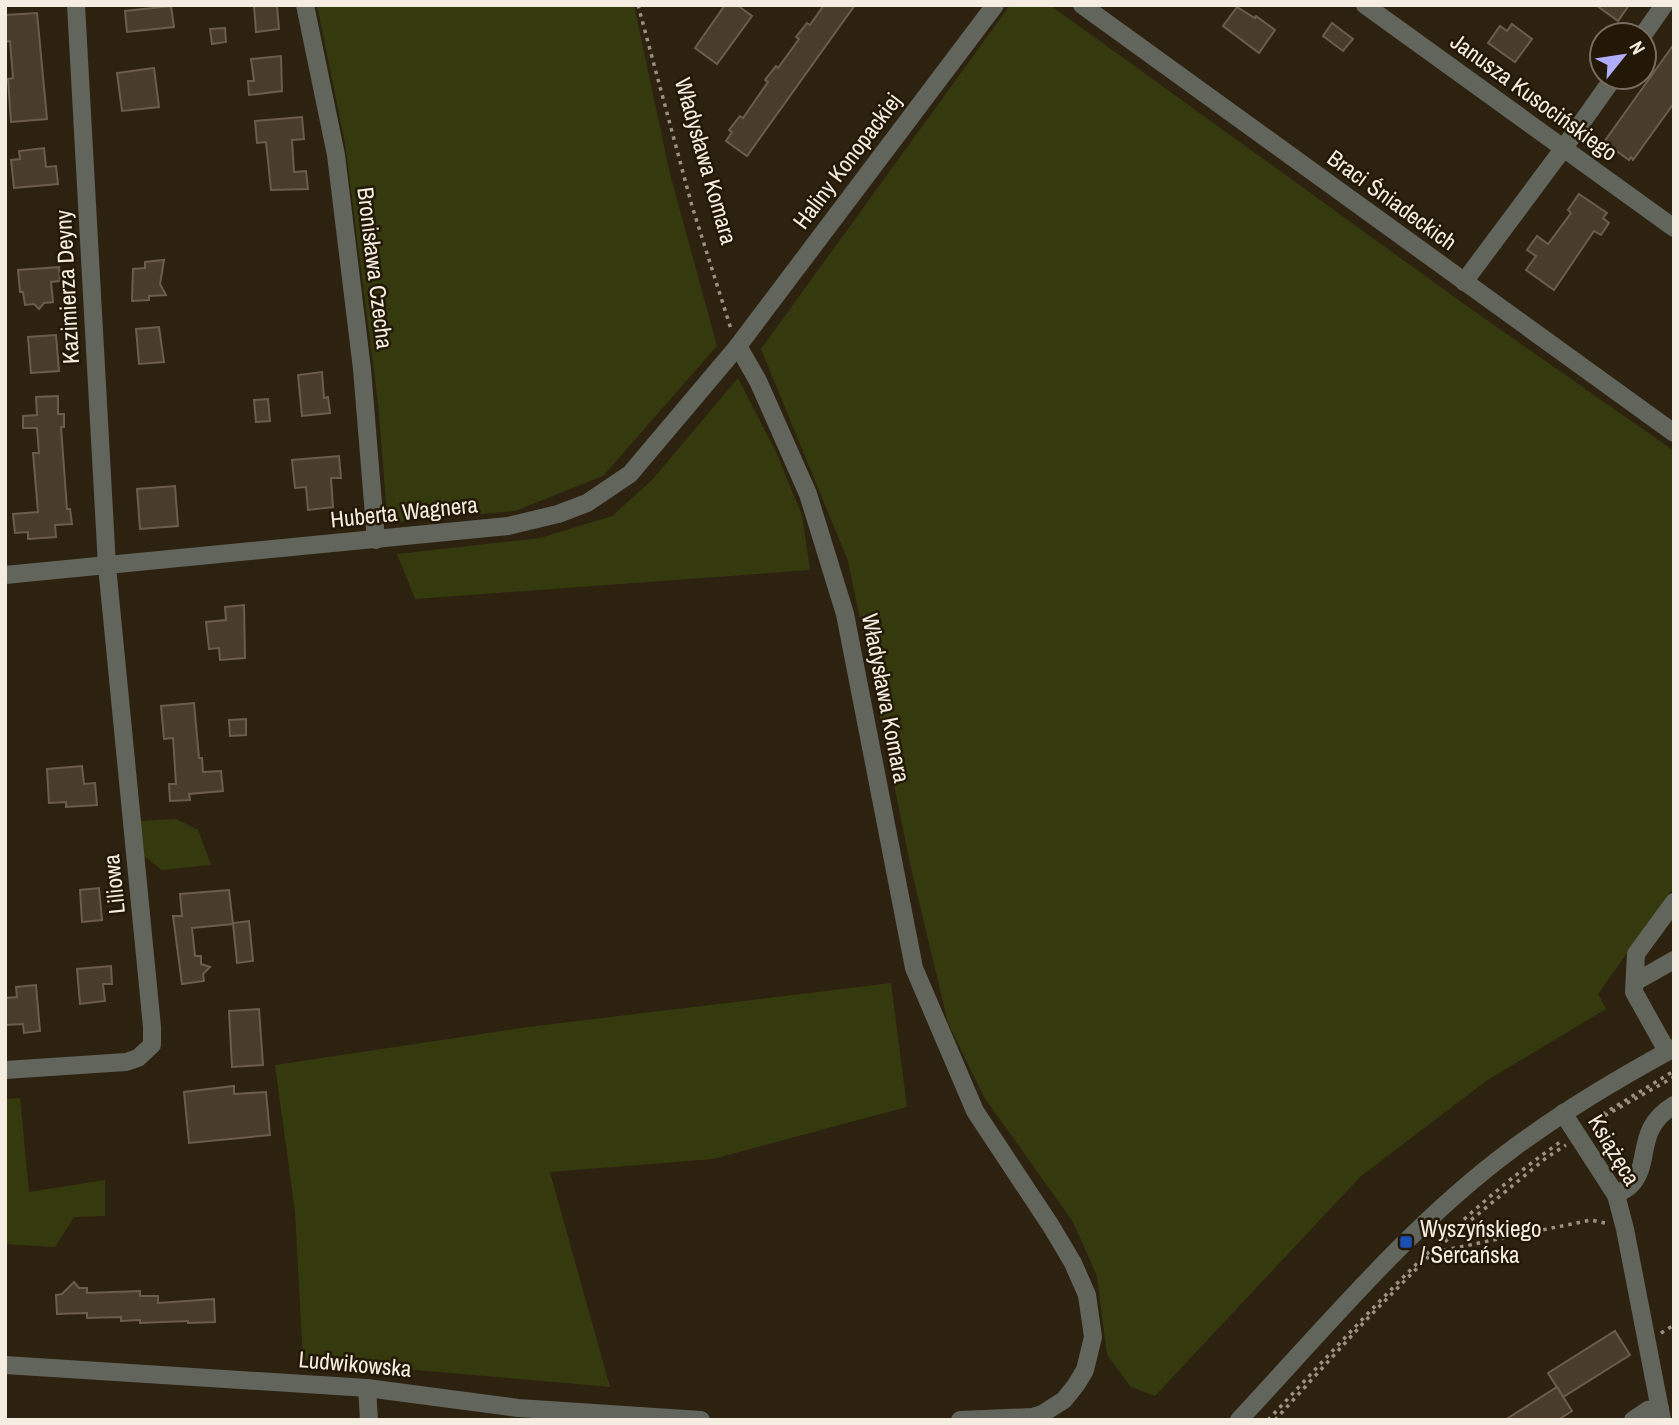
<svg xmlns="http://www.w3.org/2000/svg" width="1679" height="1425" viewBox="0 0 1679 1425" font-family="'Archivo Narrow',sans-serif">
<style>
.green{fill:#353a0e}
.building{fill:#493c2a;stroke:#6b5d4a;stroke-width:2}
.lines{fill:none;stroke-linecap:round;stroke-linejoin:round}
.path{stroke:#9a9183;stroke-width:3.5;stroke-dasharray:3.5 5;stroke-linecap:butt}
.minor{stroke:#61655c;stroke-width:18}
.transit-dot{fill:#1a4fb4;stroke:#231806;stroke-width:2.5}
.labels{text-anchor:middle;stroke-width:5;stroke-linejoin:round;paint-order:stroke}
.street-label{font-size:23px;fill:#f5ede2;stroke:#231806}
.poi-label{font-size:23px;fill:#f5ede2;stroke:#231806;text-anchor:start}
</style>
<rect width="100%" height="100%" fill="#2d2110"/>
<g class="green">
<path d="M317,5H634L670,174L717,346L603,476L515,511L395,522L387,515L378,403L345,143Z"/>
<path d="M1010,5H1050L1471,309L1674,451V887L1598,994L1606,1009L1486,1081L1360,1177L1155,1396L1131,1387L1107,1355L1097,1276L1073,1222L984,1097L948,1023L911,868L848,561L761,349Z"/>
<path d="M738,378L776,452L802,515L810,570L415,599L397,554L540,538L612,516L652,480Z"/>
<path d="M176,819L198,830L211,865L162,870L144,856L140,821Z"/>
<path d="M891,983L907,1107L713,1159L550,1172L610,1387L303,1360L295,1212L275,1065L528,1027Z"/>
<path d="M20,1098L29,1192L105,1180V1216L74,1217L55,1247L5,1244V1099Z"/>
</g>
<g class="building">
<path d="M254,5H277L279,29L256,32Z"/>
<path d="M725,5H737L752,16L717,64L695,48Z"/>
<path d="M824,5H855L747,156L726,141L732,132L729,130L740,116L743,118L768,82L765,80L776,66L778,68L799,39L796,37L807,23L810,25Z"/>
<path d="M1596,5H1629L1618,21Z"/>
<path d="M171,6L174,27L127,32L125,11Z"/>
<path d="M1237,7L1255,18L1256,16L1275,30L1259,53L1223,26Z"/>
<path d="M37,13L47,119L11,122L8,79L13,78L10,41L5,42V15Z"/>
<path d="M1332,23L1353,39L1343,51L1323,36Z"/>
<path d="M1512,24L1532,39L1515,62L1488,43L1500,26L1507,31Z"/>
<path d="M225,28L226,42L212,44L210,29Z"/>
<path d="M1674,44V103L1633,160L1631,157L1629,160L1604,142Z"/>
<path d="M281,56L282,91L249,95L248,81H254L251,59Z"/>
<path d="M154,68L159,107L122,111L117,73Z"/>
<path d="M302,117L304,139L292,140L294,172L306,171L308,189L271,190L266,142L257,143L255,121Z"/>
<path d="M44,148L46,167L56,166L58,184L14,188L11,160L20,159L19,151Z"/>
<path d="M1579,194L1607,213L1603,218L1609,223L1601,235L1594,231L1554,290L1526,270L1536,256L1527,250L1537,236L1548,244L1571,213L1568,210Z"/>
<path d="M164,260L160,284L166,295L149,296V300L132,301L133,269L145,268V262Z"/>
<path d="M59,267L60,281L51,282L53,302L44,303L39,309L34,304L25,305L23,292H20L18,270Z"/>
<path d="M159,327L164,362L139,364L136,329Z"/>
<path d="M56,335L59,371L31,373L28,337Z"/>
<path d="M322,372L324,398L328,397L330,413L302,416L298,375Z"/>
<path d="M58,396V414H64V427H61L67,509H70L72,524L55,525L56,537L28,539V532L15,533L13,514L38,512L33,453H39L37,428H23V416L37,415L36,397Z"/>
<path d="M268,399L270,421L256,422L254,400Z"/>
<path d="M339,456L341,478H331L333,507L308,510L306,487L295,488L292,460Z"/>
<path d="M175,486L178,526L140,529L137,489Z"/>
<path d="M244,605L245,658L220,660L219,648L209,649L206,622L226,620L225,607Z"/>
<path d="M194,703L199,758H202L203,772L221,771L223,791L189,794L190,800L170,801L169,784H176L173,738L164,739L161,706Z"/>
<path d="M246,719V735L230,736L229,720Z"/>
<path d="M82,766L84,784L95,783L97,805L66,807V802L49,803L47,769Z"/>
<path d="M99,888L102,920L82,922L80,890Z"/>
<path d="M229,890L233,924L192,928L195,956H201V964L210,967L203,974L204,981L182,984L173,916H182L180,894Z"/>
<path d="M249,921L253,961L237,963L233,923Z"/>
<path d="M111,966L112,984H103L105,1001L80,1004L77,969Z"/>
<path d="M36,985L40,1031L24,1033L23,1024L5,1025V998L17,997L16,987Z"/>
<path d="M259,1009L263,1065L232,1067L229,1011Z"/>
<path d="M234,1086V1094L266,1092L270,1135L189,1143L184,1092Z"/>
<path d="M74,1282L79,1288H87V1293L140,1291V1296H158V1303L214,1299L215,1322L188,1323V1321L140,1323V1320L121,1321V1317L87,1318V1313L57,1314L56,1295L62,1294Z"/>
<path d="M1615,1331L1630,1355L1563,1397L1548,1373Z"/>
<path d="M1557,1387L1572,1411L1558,1420H1505Z"/>
</g>
<g class="lines">
<g class="path">
<path d="M638,5L692,206L731,329"/>
<path d="M1588,1123L1674,1071"/>
<path d="M1592,1127L1606,1115L1674,1077"/>
<path d="M1435,1252L1591,1220L1605,1223"/>
<path d="M1661,1333L1674,1325"/>
<path d="M1268,1420C1361,1321 1451,1218 1563,1140"/>
<path d="M1275,1420L1366,1320L1436,1249L1546,1158L1566,1145"/>
</g>
<g class="minor">
<path d="M305,5L336,155L362,369L376,540"/>
<path d="M1082,5L1674,433"/>
<path d="M1365,5L1674,228"/>
<path d="M1643,35L1664,5"/>
<path d="M1464,282L1563,149L1614,77"/>
<path d="M738,346L758,381L808,494L845,614L914,968L975,1111L1051,1226L1073,1263L1087,1295L1093,1337L1085,1370L1076,1385L1064,1400L1042,1414L1032,1417L960,1420"/>
<path d="M5,575L508,526L558,514L587,503L630,474L738,346L995,5"/>
<path d="M1635,982L1674,960"/>
<path d="M1667,1051L1634,992L1636,954L1674,902"/>
<path d="M5,1070L126,1062L138,1058L152,1045V1027L107,566L76,5"/>
<path d="M1563,1113L1616,1195L1625,1229L1662,1420"/>
<path d="M1616,1195C1620,1192 1627,1189 1630,1186C1653,1163 1633,1130 1674,1105"/>
<path d="M5,1365L367,1388L518,1408L701,1420"/>
<path d="M367,1388L369,1420"/>
<path d="M1239,1420C1324,1329 1411,1224 1511,1150C1563,1111 1617,1079 1674,1048"/>
<path d="M1633,1420L1648,1410L1660,1408"/>
</g>
</g>
<rect class="transit-dot" x="1399" y="1235" width="14" height="14" rx="3.5"/>
<g class="labels">
<g class="street-label">
<text transform="translate(1534 97) rotate(36)" y="8">Janusza Kusocińskiego</text>
<text transform="translate(706 161) rotate(74)" y="8">Władysława Komara</text>
<text transform="translate(847 161) rotate(-53)" y="8">Haliny Konopackiej</text>
<text transform="translate(1392 200) rotate(36)" y="8">Braci Śniadeckich</text>
<text transform="translate(375 268) rotate(83)" y="8">Bronisława Czecha</text>
<text transform="translate(67 287) rotate(-93)" y="8">Kazimierza Deyny</text>
<text transform="translate(404 512) rotate(-6)" y="8">Huberta Wagnera</text>
<text transform="translate(886 698) rotate(79)" y="8">Władysława Komara</text>
<text transform="translate(114 884) rotate(-96)" y="8">Liliowa</text>
<text transform="translate(1614 1150) rotate(59)" y="8">Książęca</text>
<text transform="translate(355 1364) rotate(5)" y="8">Ludwikowska</text>
</g>
<g class="poi-label">
<text x="1420" y="1237">Wyszyńskiego<tspan x="1420" dy="26">/ Sercańska</tspan></text>
</g>
</g>
<rect width="1679" height="1425" fill="none" stroke="#f5ede2" stroke-width="14"/>
<g transform="translate(1623 56) rotate(60)"><circle r="33" fill="#231806" stroke="#776d5e" stroke-width="2"/>
<path d="M0-5L12 26L0 18L-12 26Z" fill="#b2adf9"/>
<text y="-10" font-size="19" font-weight="bold" text-anchor="middle" fill="#f5ede2">N</text>
</g>
</svg>
